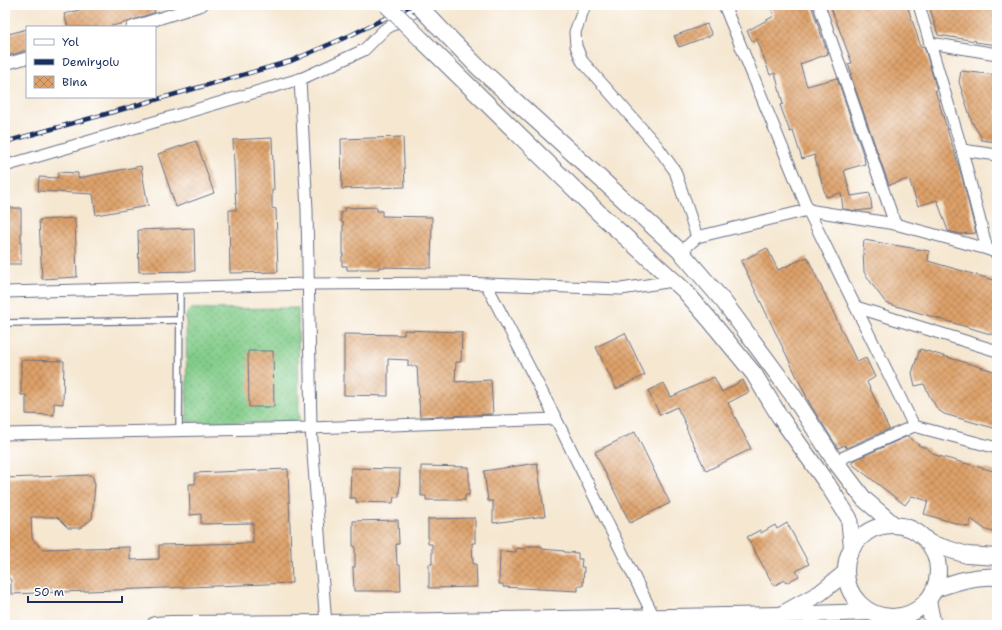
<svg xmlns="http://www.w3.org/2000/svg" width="1002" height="630" viewBox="0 0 1002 630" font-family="'Shantell Sans',sans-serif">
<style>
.grass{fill:url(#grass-dots);stroke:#4e7e74}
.building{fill:url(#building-cross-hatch)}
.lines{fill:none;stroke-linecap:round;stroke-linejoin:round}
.lane-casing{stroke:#676f86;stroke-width:8}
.street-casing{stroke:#676f86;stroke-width:13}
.secondary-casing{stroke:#676f86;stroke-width:18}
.lane{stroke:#fff;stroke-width:5.5}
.street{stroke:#fff;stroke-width:11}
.secondary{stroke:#fff;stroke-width:16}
.rail-casing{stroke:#1b2f5e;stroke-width:4.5}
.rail{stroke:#fff;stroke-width:3;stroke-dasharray:9;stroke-linecap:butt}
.secondary-bridge-casing{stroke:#676f86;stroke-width:18;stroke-linecap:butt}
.secondary-bridge{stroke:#fff;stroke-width:16}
</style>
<defs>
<pattern id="grass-dots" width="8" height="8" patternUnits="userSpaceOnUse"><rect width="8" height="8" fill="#82cc89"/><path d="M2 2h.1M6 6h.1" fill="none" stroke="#6aa673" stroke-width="1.8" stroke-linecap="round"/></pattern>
<pattern id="building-cross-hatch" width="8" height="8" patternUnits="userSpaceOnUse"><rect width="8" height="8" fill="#dea169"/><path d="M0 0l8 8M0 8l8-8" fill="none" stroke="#b3845a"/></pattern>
</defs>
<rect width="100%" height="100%" fill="#fff"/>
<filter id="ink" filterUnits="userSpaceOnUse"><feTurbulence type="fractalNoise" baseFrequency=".025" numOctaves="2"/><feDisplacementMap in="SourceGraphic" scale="8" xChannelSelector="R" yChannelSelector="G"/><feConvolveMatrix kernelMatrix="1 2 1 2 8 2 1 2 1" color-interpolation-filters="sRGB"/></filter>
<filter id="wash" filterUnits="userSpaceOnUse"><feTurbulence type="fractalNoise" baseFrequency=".012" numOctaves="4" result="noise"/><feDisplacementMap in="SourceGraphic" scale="16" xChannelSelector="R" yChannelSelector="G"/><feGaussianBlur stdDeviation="0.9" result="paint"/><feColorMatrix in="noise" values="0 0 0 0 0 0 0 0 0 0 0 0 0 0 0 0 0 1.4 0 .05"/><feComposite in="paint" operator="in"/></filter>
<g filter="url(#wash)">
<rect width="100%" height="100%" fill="#f5e7d0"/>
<path class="grass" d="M298,308L299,423L187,422L186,315L191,309Z"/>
<g id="blocks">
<g class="building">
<path d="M97,5H153L155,12L128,22L108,27H68L64,14Z"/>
<path d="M770,5H811L828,54L800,64L807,86L837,78L864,157L865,164L844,170L851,196L870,193L872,209L857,211L843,209L841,193L826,197L814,155L802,159L793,131L790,132L780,105L783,104L775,73L770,75L757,39L753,42L747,31L774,16Z"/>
<path d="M830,5H907L921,47L924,46L937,90H935L962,177L976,233L960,234L948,231L937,200L918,206L909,179L889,185L850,74H852L848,64L852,63Z"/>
<path d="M929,5H966L980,7L981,5H997V45L975,42L976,41L938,35Z"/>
<path d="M707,24L712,35L679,47L674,36Z"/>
<path d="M27,29V50L5,57V35Z"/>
<path d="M961,71L997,75V142L981,140V137L972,122L959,82Z"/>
<path d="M403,137L405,187L342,189L341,139Z"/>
<path d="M272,138L274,190H272V208L276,209L278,272L230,273L229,210H236L233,140Z"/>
<path d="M196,141L214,193L176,207L158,154Z"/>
<path d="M141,166L148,206L96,215L93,194L38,191L39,177L58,178V172L78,173V178Z"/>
<path d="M377,207V211H382V216L432,217L431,268L379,267V269H358V270H347V266H342V256H343V222H341V212H344V208Z"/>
<rect x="5" y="208" width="16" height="56"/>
<path d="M75,218L77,277L42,279L39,220Z"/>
<path d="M194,228L195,271L139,272L138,230Z"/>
<path d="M864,240L929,251L928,261L997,281V336L886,303L874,287L864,272L863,251Z"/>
<path d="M767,248L778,270L807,257L857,362L866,358L875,377L867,382L889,429L846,448L845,445L838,448L811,406L741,261Z"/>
<path d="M404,330L462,332L461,362H456L455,382L491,380L493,414L420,417L417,366H408V360L388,359V396L344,395V334L404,335Z"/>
<path d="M625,333L645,375L616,389L596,347Z"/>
<path d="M920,349L997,372V429L944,414L937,409L934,403L930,397L924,384L915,386L912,373Z"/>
<path d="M248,351H273L274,407H249Z"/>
<path d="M21,360L64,361L63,404L54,403V415L26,414V395H21Z"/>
<path d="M714,377L722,392L743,380L749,392L728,403L751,449L706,471L686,428L687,427L677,407L660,415L648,391L664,383L671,397Z"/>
<path d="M635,432L670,503L630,523L595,452Z"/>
<path d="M908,436L920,446L927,448L935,455L997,472V533L986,530L971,519L969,527L924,514L928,501L912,496L905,505L852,464V461Z"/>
<path d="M537,463L545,516L493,523V501H488L484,471Z"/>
<path d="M421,466L469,467V495H465V500H426V496H421Z"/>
<path d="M351,468L400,469L399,497H394L393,503L356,502V498H350Z"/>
<path d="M288,469L292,583L11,594V580L5,574V478L92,475L95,484L92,519L80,528H68L57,517H31L32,538L42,549L130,547V560L159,559V545L253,543V523L201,524V514L190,515L189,484H195V473Z"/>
<path d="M475,518V543H472L473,564H476L477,587L429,588V564H432V544H428V519Z"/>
<path d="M398,520L399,544H396L397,565H400L401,591H354L353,567H355V546H353V521Z"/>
<path d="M787,523L809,564L796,571L799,576L786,583L784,580L774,586L747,537L760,530L761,533L775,525L777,529Z"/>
<path d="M526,546H542V549L564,551V552L578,553V559H582L581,567H584L583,586H578V591L503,587V584H499L500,551L516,552V548L526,549Z"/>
</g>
</g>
</g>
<g filter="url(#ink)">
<use href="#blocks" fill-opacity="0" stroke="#676f86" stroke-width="1"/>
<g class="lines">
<g class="lane-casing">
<g id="lane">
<path d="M5,323L180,320"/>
<path d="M179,431L180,288"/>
</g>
</g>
<g class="street-casing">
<g id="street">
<path d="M585,5L575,32L576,46L582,61L657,146L675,171L697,237"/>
<path d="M819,5L895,224"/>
<path d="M919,5L930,43L997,54"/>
<path d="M132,27L202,5"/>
<path d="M930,43L962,150L987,249"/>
<path d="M5,64L27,58"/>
<path d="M300,79L307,210L311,428L326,625"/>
<path d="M962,150L997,155"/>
<path d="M5,166L303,78L364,50L384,30L426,5"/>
<path d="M808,210L914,426"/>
<path d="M808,210L895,224L987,249L997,253"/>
<path d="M681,252L697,237L808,210L724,5"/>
<path d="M486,284L556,419L654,617L656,623"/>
<path d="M5,292L309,284L460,283L621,289L673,281"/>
<path d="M856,307L997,351"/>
<path d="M5,434L311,428L556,419"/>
<path d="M835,461L914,426L997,448"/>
</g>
</g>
<g class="secondary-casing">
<g id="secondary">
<path d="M436,24L477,66L681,252L724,302L792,394L835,461L864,499L893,524"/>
<path d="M422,40L601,215L684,290L709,319L754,374L780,417L828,485L849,518L852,547"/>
<circle cx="892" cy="571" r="46"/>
<path d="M929,543L967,555L997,557"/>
<path d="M935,589C955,582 976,575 997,577"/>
<path d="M928,601L933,625"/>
<path d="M784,613L820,593L845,573"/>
<path d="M155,625L171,624L326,623L781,615L870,612"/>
</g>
</g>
<use href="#lane" class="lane"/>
<use href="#street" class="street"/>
<use href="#secondary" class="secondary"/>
<g class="rail-casing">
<path id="rail" d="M5,142L106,114L291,61L351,35L412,5"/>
</g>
<use href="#rail" class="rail"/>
<g class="secondary-bridge-casing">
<g id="secondary-bridge">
<path d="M387,5L422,40"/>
<path d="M418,5L436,24"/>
</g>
</g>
<use href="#secondary-bridge" class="secondary-bridge"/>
</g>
</g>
<rect width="1002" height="630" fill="none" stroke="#fff" stroke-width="20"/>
<rect x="26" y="26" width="130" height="72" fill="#ffffff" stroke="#a4acbf"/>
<rect x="34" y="39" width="20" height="6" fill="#ffffff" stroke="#a4acbf"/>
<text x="62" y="46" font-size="12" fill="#1b2f5e">Yol</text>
<rect x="34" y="59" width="20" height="6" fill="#1b2f5e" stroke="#a4acbf"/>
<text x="62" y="66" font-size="12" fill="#1b2f5e">Demiryolu</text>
<rect x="34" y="76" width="20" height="12" fill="url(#building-cross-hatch)" stroke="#a4acbf"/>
<text x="62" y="86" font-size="12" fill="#1b2f5e">Bina</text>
<path d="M28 596v6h94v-6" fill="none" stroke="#1b2f5e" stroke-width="2"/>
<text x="34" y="596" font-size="12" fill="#1b2f5e" stroke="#ffffff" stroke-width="3" paint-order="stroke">50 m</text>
</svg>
